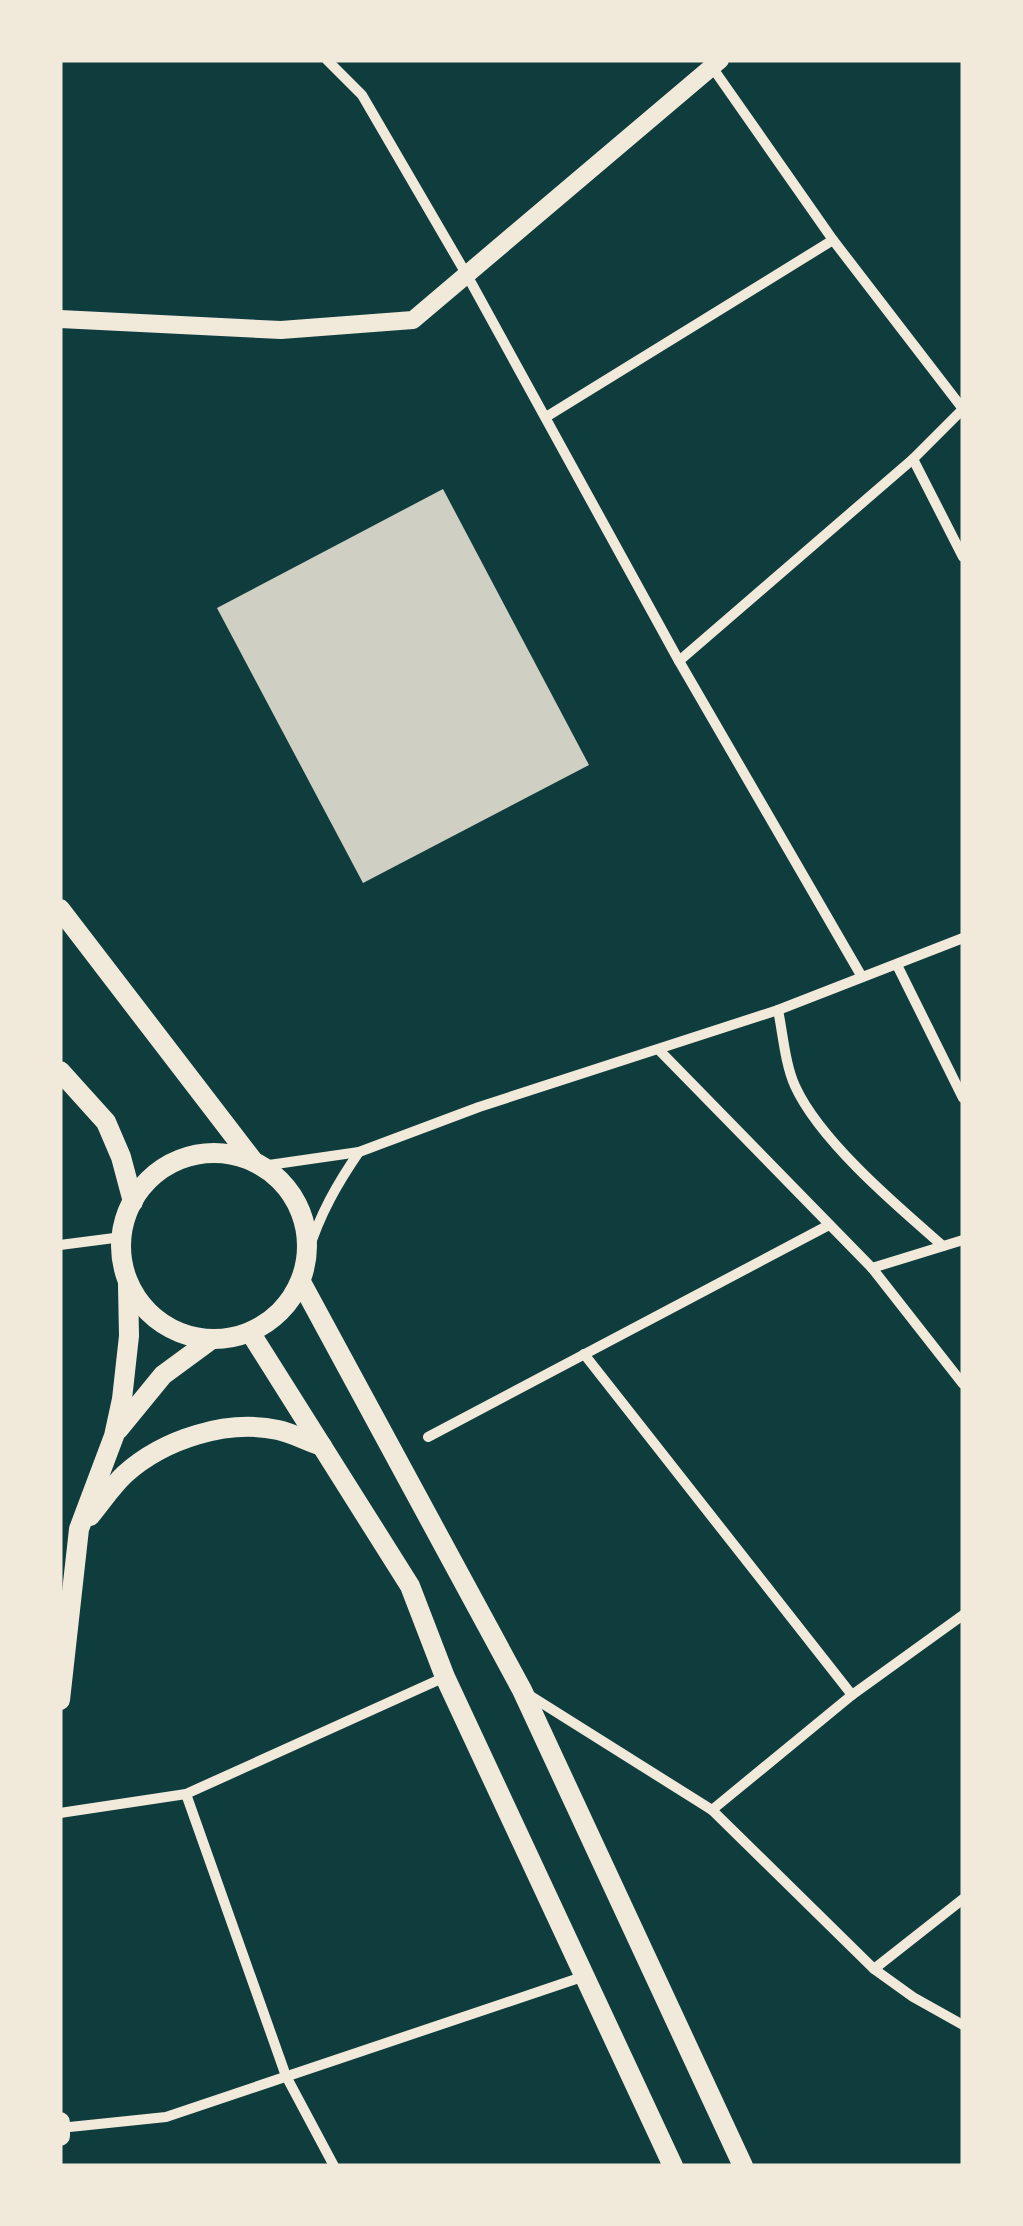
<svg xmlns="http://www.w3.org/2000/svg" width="1023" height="2226" viewBox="0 0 1023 2226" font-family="'Archivo Narrow',sans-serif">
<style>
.building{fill:#cfcfc3}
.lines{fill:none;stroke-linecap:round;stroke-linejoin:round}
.minor{stroke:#f1e9da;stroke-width:10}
.tertiary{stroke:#f1e9da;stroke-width:18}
.secondary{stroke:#f1e9da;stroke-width:20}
</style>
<rect width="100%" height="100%" fill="#0f3d3e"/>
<path class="building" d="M443,489L589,765L363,883L217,608Z"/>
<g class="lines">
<g class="minor">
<path d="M327,60L362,95L468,277L679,661L862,977"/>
<path d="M712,67L833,240L963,409"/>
<path d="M546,417L833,240"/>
<path d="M913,459L963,557"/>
<path d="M679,661L913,459L963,409"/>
<path d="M897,965L963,1098"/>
<path d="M778,1010C783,1034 785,1064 795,1086C820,1141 897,1206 943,1246"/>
<path d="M659,1050L872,1268L963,1384"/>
<path d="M262,1166L359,1152L479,1107L778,1010L963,938"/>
<path d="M60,1245L122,1237"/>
<path d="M308,1252C320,1214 337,1184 359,1152"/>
<path d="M872,1268L963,1240"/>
<path d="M584,1354L852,1695"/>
<path d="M428,1437L829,1225"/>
<path d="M529,1695L712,1810L874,1969L913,1997L963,2025"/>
<path d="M186,1794L286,2076L334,2166"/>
<path d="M712,1810L852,1695L963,1615"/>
<path d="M60,1813L186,1794L445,1677"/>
<path d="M874,1969L963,1899"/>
<path d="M60,2128L166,2117L582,1977"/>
</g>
<path class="tertiary" d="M60,319L281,330L413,320L720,60"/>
<g class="secondary">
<path d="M60,909L254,1162"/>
<path d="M60,1071L106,1122L121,1157L133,1202"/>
<circle cx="214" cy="1246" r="93"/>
<path d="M301,1282L522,1690L743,2166"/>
<path d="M250,1332L410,1586L445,1677L673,2166"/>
<path d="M118,1430L163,1375L212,1339"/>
<path d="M90,1516C101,1503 112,1486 125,1474C164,1439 227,1419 278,1430C292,1433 307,1441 322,1446"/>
<path d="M60,1700L79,1529L114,1436L122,1399L129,1336L128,1285"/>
<path d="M60,2122V2136"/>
</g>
</g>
<rect width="1023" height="2226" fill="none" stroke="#f1e9da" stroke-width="125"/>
</svg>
